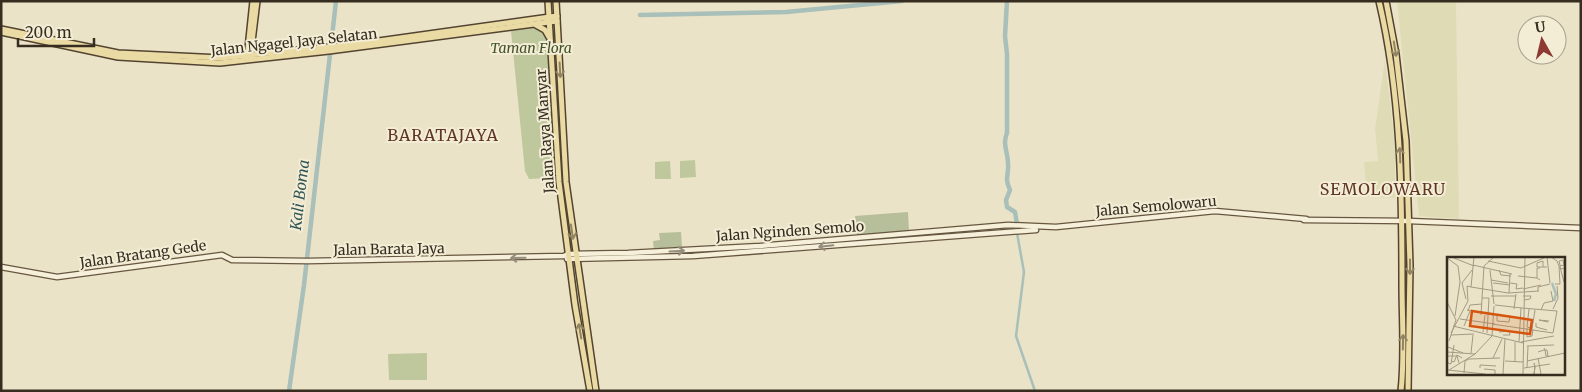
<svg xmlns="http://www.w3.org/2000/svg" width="1582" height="392" viewBox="0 0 1582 392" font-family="Merriweather,serif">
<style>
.farmland{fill:#dfdcb5}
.green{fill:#bfc89c}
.cemetery{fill:#b6be9a}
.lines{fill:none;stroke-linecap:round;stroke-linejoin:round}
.canal{stroke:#a8bfba;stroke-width:2.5}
.river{stroke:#a8bfba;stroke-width:4.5}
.secondary-casing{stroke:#675741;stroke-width:7}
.primary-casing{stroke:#534432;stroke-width:8}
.secondary{stroke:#f6f0da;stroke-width:4.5}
.primary{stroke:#eadaa3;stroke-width:5}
.oneway{stroke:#908462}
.oneway2{stroke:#968e7d}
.labels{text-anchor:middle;stroke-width:4;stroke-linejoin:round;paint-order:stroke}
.street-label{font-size:14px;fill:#362d20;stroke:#f3edd6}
.park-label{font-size:14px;font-style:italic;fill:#435129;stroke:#f3edd6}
.water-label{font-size:15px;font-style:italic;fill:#315455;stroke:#f3edd6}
.quarter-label{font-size:16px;letter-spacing:1px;fill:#5f3524;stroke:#f3edd6}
.inset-river{fill:none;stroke:#a8bfba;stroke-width:2.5}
.inset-road{fill:none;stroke:#a39a84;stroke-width:1}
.view{fill:#d6550e;fill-opacity:0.15;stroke:#d6550e;stroke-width:2.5}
.inset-edge{fill:none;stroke:#362d20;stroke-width:2.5}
</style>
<rect width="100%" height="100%" fill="#ebe3c7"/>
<g class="farmland">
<path d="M1397,1H1456L1459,219L1419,216Z"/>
<path d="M1385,60L1395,146V198L1367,197L1364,162L1378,161L1375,129Z"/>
</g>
<g class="green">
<path d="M533,27L542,30L548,39L555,173L551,178L529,179L525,171L511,31Z"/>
<path d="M695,160L696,177L680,178V161Z"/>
<path d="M670,161L671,179H655V162Z"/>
<path d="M427,353V380H389L388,354Z"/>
</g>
<g class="cemetery">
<path d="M908,212L909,232L857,236L855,216Z"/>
<path d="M681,232L682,248L654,250L653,241L660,240L659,233Z"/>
</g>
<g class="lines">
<path class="canal" d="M1017,233L1024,272L1016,336L1035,391"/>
<g class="river">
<path d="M553,1L560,140L573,256"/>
<path d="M1007,1L1005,36L1007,54V133C1002,145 1008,151 1008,164C1009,176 1004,177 1010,190L1006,200L1007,207L1015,212L1017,224"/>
<path d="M640,15L786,12L902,1"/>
<path d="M905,238L997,231"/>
<path d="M806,245L858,241"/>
<path d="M671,254L703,253"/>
<path d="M289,391L304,285L336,1"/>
</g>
<g class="secondary-casing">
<g id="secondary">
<path d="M1304,220L1409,221L1581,228"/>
<path d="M567,259L693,256L1036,230"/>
<path d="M1,267L57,277L222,255L232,260L308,261L564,256L568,254L628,253L760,246L1008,225L1056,227L1215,211L1306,219"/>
</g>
</g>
<g class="primary-casing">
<g id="primary">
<path d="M548,1L559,182L575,305L590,391"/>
<path d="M556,1L566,182L596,391"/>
<path d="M1379,1C1401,94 1402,190 1402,284C1402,320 1405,356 1401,391"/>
<path d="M1386,1L1396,54L1406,141L1410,265L1408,391"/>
<path d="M536,25L545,30L549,37"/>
<path d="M1,29L118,53L221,58L357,44L557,16"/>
<path d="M1,32L118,57L220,63L329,51L557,21"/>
<path d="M247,58L253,1"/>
<path d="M250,58L257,1"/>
</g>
</g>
<use href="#secondary" class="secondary"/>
<use href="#primary" class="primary"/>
</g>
<defs><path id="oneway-shaft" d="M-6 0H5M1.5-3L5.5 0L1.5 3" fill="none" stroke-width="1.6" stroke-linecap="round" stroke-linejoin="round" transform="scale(1.25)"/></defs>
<g class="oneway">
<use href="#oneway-shaft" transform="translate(1395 49) rotate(81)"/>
<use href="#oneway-shaft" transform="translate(560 70) rotate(87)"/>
<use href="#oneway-shaft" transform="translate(1400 155) rotate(-92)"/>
<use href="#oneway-shaft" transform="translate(572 232) rotate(82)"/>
<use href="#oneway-shaft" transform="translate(1410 267) rotate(90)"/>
<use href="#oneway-shaft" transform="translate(580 331) rotate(-100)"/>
<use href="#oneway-shaft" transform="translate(1403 342) rotate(-89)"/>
</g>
<g class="oneway2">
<use href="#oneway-shaft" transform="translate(826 246) rotate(174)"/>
<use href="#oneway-shaft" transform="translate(677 251) rotate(-3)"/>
<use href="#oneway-shaft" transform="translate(518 258) rotate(179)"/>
</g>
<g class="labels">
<g class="street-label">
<text transform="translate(294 42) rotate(-6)" y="5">Jalan Ngagel Jaya Selatan</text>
<text transform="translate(545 131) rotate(-94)" y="5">Jalan Raya Manyar</text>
<text transform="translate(1156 206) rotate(-5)" y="5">Jalan Semolowaru</text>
<text transform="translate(790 231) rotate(-4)" y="5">Jalan Nginden Semolo</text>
<text transform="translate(389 249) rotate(-1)" y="5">Jalan Barata Jaya</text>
<text transform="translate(143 254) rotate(-8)" y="5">Jalan Bratang Gede</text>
</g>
<g class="park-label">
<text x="531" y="53">Taman Flora</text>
</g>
<g class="water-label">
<text transform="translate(300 195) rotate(-83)" y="5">Kali Boma</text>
</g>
<g class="quarter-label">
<text x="443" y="141">BARATAJAYA</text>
<text x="1383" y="195">SEMOLOWARU</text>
</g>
</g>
<g transform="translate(1447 257)">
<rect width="118" height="118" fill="#ebe3c7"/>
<path class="inset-river" d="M105,26L109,37L107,44"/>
<path class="inset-road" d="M100,0L103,26M104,0L110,4L112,9L113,27H108M0,1L11,9L13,25L8,59M7,1L27,9M41,4L74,11L99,0M26,8L65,17M113,9L117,8L116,3L112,4L113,8V11L114,12L118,11M96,10V4L90,6V10H100M113,10L117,25M93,11H90V21L93,23M43,13L47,47M52,13L54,18L64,19M71,19L90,21M44,23L61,26M46,26L63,28M63,26L70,27L69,32L76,31M20,29L24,30L27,0M24,30L61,36L92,34M76,32L94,28M91,34V30L103,27M62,36L63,17M44,39H69M76,39H84L83,42L77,43M35,41H42L40,76M19,42L15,26L25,13M0,45L9,63L2,84M48,48L75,51M67,52L69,37M82,52L80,70L83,71M106,52L111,41L110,29M20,53L46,58M94,53L97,46L106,44L104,34M21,54L23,48L35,47M34,58L37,9L47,0M50,58V64L62,65L63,59H59M13,62L48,67M101,65L92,63L102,64M89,66V70L100,73M45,67L106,76L110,54L75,51M6,69L76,86M17,69L23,54M80,71V80L85,79L86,72M85,72L88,53M36,75L38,58M52,75L62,74L63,78H56M4,76L21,44L20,29M4,78L27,77M68,85V104M72,85L74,51M74,85L107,79M80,89L107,88M1,90L16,96M0,95L28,97M91,95L97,93H100L101,99H99L98,93L97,91M24,96L26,78M0,99H10L12,106M46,101L55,82M91,101L94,117M4,104L7,105L10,98L15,101M58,104L76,105M80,104L118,96M1,106L4,107L7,88M87,106L88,110L87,117L88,110ZM33,111V108L49,109M77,111L103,107M80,111L81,89M37,112L48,113V117M1,113L38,117M2,113L28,97L45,79L47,49M17,116L18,104L22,102L53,101M56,117L58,82M76,117L78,0"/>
<path class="view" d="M25,54L85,63L83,77L23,69Z"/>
<rect width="118" height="118" class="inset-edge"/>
</g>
<rect width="1582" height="392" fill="none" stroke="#362d20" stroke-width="5"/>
<g transform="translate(1542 40) rotate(352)"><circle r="24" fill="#f3edd6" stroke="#a7a08d"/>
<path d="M0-4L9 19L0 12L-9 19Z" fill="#8e3a33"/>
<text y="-8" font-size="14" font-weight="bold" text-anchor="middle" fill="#362d20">U</text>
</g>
<path d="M18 38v8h76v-8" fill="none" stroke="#362d20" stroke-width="2.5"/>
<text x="25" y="38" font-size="15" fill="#362d20" stroke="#f3edd6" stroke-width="4" paint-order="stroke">200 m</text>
</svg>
